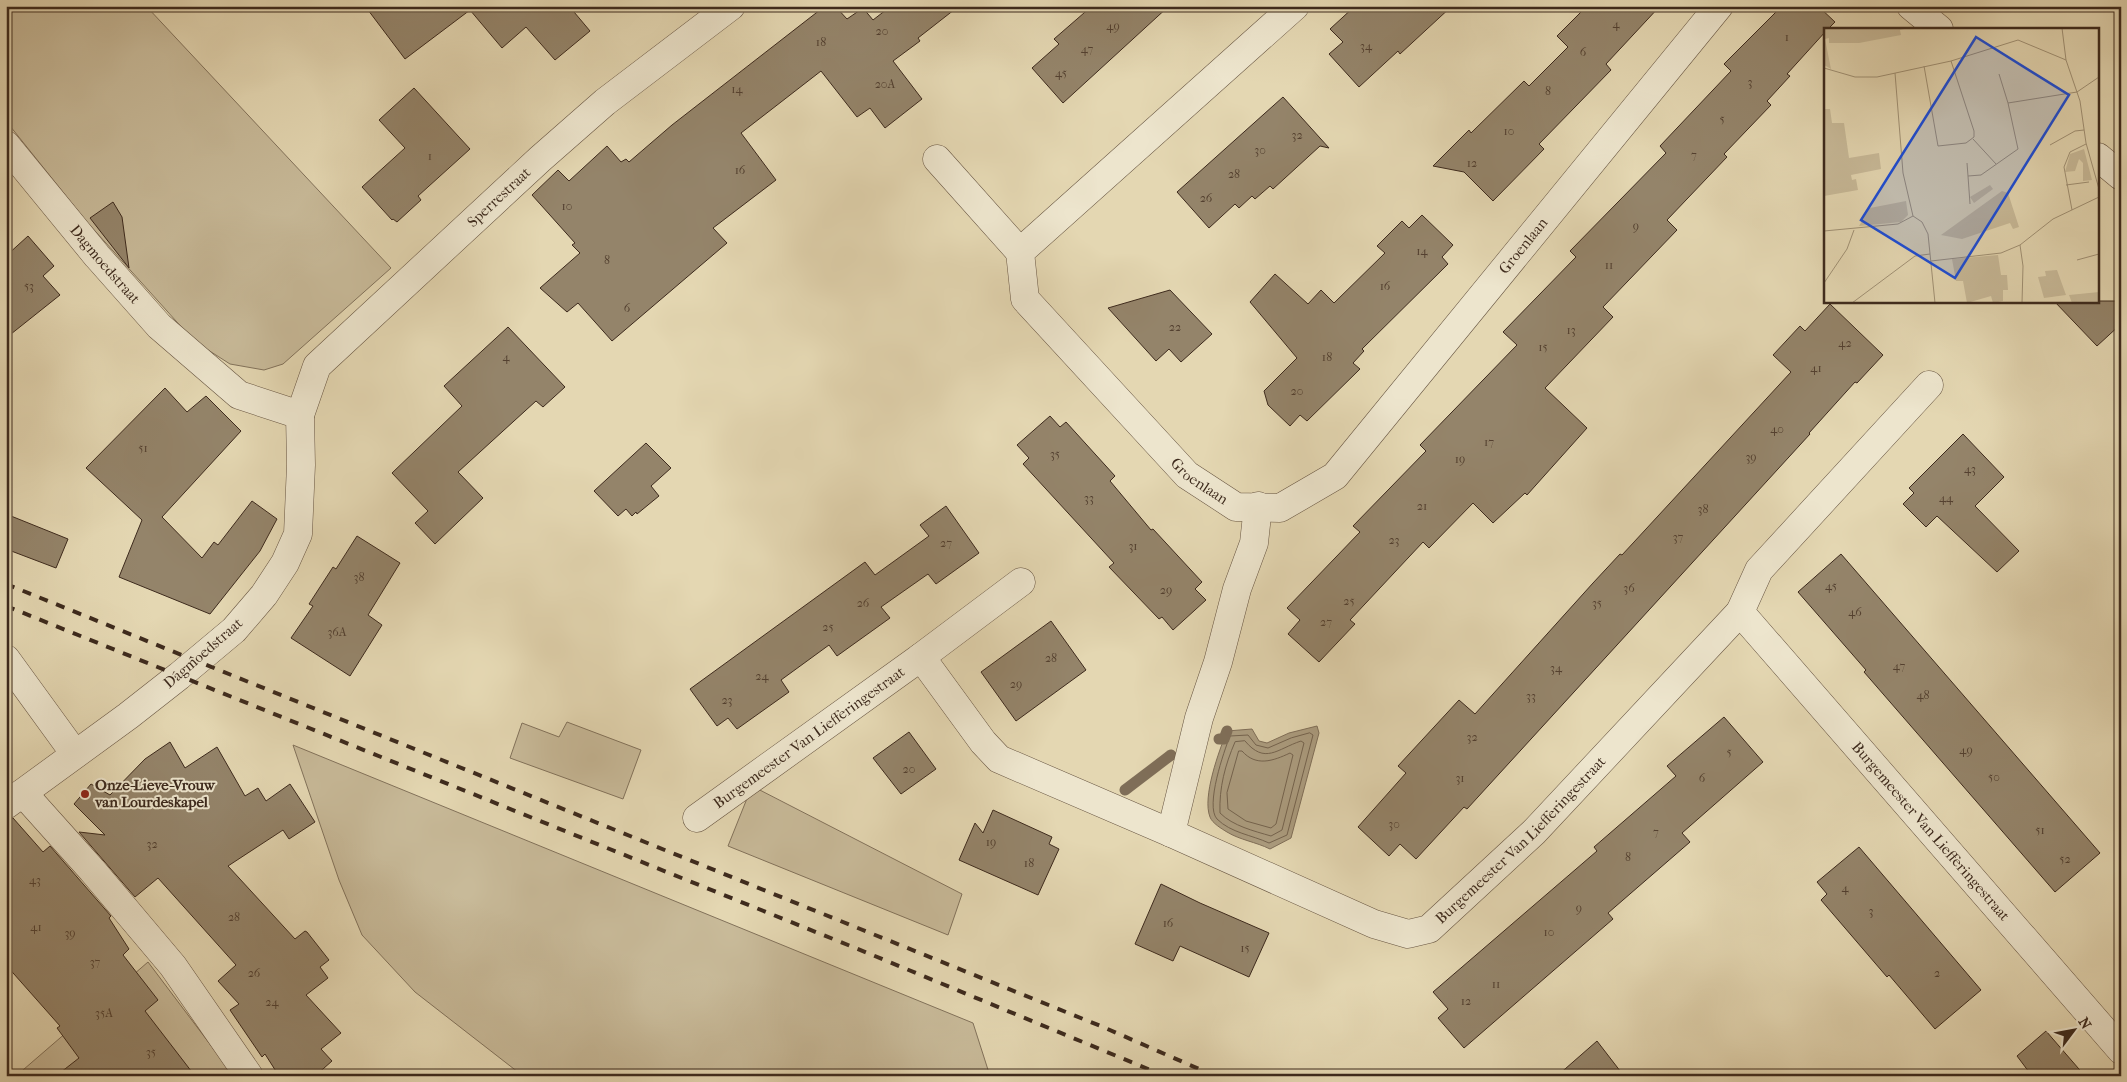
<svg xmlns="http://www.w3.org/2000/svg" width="2127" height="1082" viewBox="0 0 2127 1082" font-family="'IM FELL French Canon',serif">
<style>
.green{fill:#c8ba99;stroke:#82725b}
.water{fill:#ab9c7f;stroke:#7f6e58}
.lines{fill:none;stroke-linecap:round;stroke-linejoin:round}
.shore{stroke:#74634e;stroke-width:1}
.stream{stroke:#7f6e58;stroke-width:11}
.building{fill:#94846a;stroke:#3d2a1d}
.street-casing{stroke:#675542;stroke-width:29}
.street{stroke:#ede5cd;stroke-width:28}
.rail{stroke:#3d2a1d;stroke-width:4;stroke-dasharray:9 9;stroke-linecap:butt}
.poi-dot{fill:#8f2418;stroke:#ede5cd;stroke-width:2}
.labels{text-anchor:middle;stroke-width:4;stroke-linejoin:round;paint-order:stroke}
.number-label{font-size:12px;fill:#534030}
.street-label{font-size:15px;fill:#3d2a1d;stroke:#ede5cd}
.poi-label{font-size:15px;font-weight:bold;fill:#3d2a1d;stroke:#ede5cd;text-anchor:start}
.inset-road{fill:none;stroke:#a19276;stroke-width:1}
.view{fill:#1d4ed8;fill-opacity:0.15;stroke:#1d4ed8;stroke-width:2.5}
.inset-edge{fill:none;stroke:#3d2a1d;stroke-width:2.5}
</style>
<rect width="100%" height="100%" fill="#e4d7b2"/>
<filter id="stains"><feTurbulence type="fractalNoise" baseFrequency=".004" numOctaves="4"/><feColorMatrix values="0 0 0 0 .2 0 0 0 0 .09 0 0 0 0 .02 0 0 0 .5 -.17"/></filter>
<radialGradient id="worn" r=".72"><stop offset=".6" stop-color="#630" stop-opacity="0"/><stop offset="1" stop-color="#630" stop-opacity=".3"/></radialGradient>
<g class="green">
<path d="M6,6H59L79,9L107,10L147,7L391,268L283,364L264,370L230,364L194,341L87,222L6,121Z"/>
<path d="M567,722L641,750L623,799L510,758L522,723L559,737Z"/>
<path d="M293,745L973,1023L990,1076H523L415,992L362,935L339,880Z"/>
<path d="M752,786L962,894L948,935L728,846Z"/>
<path d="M148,962L234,1076H16Z"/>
</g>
<path class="water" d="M1317,726L1319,733L1291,838L1270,849C1256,842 1240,840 1227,832C1222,829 1212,823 1210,817C1202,797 1219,751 1227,731L1252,729L1259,741L1267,743L1289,733Z"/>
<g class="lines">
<g class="shore">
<path d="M1310,733L1313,735L1287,835L1269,843C1252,835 1231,833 1217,819C1205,806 1224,751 1230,736L1248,735L1256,745L1268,748L1291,738Z"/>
<path d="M1245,741C1265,765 1277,749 1301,741L1304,743L1282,830L1271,836C1254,831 1233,826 1220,813C1219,788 1225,765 1235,742Z"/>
<path d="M1239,751H1242C1256,767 1273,761 1290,753L1293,755L1276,824L1271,828L1246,821L1228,809L1227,793Z"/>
</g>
<g class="stream">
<path d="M1219,739H1224L1227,731"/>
<path d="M1125,790L1171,755"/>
</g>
</g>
<g class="building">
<path d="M365,6H569L590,31L555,60L526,27L502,48L470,10L405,59Z"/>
<path d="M825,6H835L847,19L863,8L873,20L891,6H959L918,38L920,41L893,61L922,99L885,128L870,108L857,117L821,71L772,109L741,133L776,180L713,228L727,243L612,341L578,303L567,312L540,288L580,253L572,245L575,243L532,195L558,170L569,181L607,146L621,162L626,159L629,162L672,125Z"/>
<path d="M1092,6H1169L1063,103L1032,68L1059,44L1054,39Z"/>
<path d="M1355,6H1452L1400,54L1398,51L1359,87L1329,54L1343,42L1330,29Z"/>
<path d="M1587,6H1660L1606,64L1611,70L1539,144L1544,149L1493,201L1464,172L1433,166L1469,130L1471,133L1524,81L1529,86L1568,47L1557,36Z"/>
<path d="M1782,6H1818L1835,22L1828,29H1826V31L1787,74L1790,76L1767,101L1771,105L1724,154L1727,157L1667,220L1677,230L1603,307L1613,317L1545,388L1587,428L1527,495L1525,493L1493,523L1473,503L1429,548L1423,542L1350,620L1355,624L1319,662L1288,634L1300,620L1287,608L1360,532L1353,526L1426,451L1420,445L1517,345L1503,332L1576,257L1570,251L1666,153L1660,146L1731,71L1724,64Z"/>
<path d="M414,88L470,149L418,196L421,200L397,222L393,219L392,220L362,187L405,148L379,120Z"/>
<path d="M1283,97L1329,148L1320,146L1273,189L1270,186L1255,199L1252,196L1239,208L1235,204L1209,228L1177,192Z"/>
<path d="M113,202L122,217L129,268L90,218Z"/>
<path d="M1422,215L1453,245L1442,257L1448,264L1362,349L1364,351L1353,363L1360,369L1307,421L1300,415L1290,426L1268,405L1264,391L1297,358L1250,302L1275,274L1308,304L1321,290L1334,303L1385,253L1377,246L1402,221L1409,228Z"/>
<path d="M28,236L54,266L43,276L60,295L6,338V256Z"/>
<path d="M1170,290L1212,334L1181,362L1169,349L1156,361L1108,308Z"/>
<path d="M2054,301H2121V324L2097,346Z"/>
<path d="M1830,304L1883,355L1857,383L1855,382L1809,433L1810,434L1467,809L1464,807L1416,859L1400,844L1389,856L1358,827L1406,773L1398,766L1459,700L1475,714L1593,583L1620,554L1622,555L1791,372L1773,355L1800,326L1805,331Z"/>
<path d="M508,327L565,387L543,407L536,401L458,472L483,498L435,544L415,523L428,511L392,473L462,406L444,386Z"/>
<path d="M165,388L187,412L206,396L241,431L162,517L202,558L214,542L218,545L252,501L277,519L260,551L210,614L119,577L142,520L86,468Z"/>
<path d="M1050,416L1060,427L1066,422L1115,476L1110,481L1151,530L1153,529L1202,582L1195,589L1206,600L1173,630L1162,617L1159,619L1109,567L1114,563L1023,464L1029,458L1017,445Z"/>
<path d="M1963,434L2004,477L1975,506L2019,551L1997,572L1937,516L1926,527L1903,504L1914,493L1909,488Z"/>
<path d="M646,443L671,468L651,486L659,496L637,514L636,512L632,516L626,509L618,516L594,491Z"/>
<path d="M946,506L979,553L936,584L928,574L881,607L890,618L837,656L829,645L781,680L789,692L737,729L728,718L717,726L690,689L865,562L875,575L929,536L920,525Z"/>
<path d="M6,514L68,539L56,568L6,549Z"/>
<path d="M357,536L400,563L368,615L382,625L350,676L291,638L313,606L309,604L333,567L336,569Z"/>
<path d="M1841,554L2100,853L2055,892L1864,672L1866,670L1798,592Z"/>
<path d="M1051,621L1086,670L1016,721L981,672Z"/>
<path d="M1724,717L1763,762L1682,833L1690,842L1608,913L1613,919L1464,1048L1438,1018L1448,1009L1433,992L1597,851L1594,847L1676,776L1667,766Z"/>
<path d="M909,732L936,769L901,794L873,758Z"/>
<path d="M170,742L185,768L217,747L245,796L258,788L266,801L290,784L315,822L289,839L283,830L228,866L295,939L305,931L307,932L329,960L320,967L328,978L306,995L341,1033L321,1049L332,1061L315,1076H279L265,1054L262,1057L230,1010L239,1004L218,981L236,965L158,878L135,897L79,832L105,835L74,804L91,784L110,795L145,759Z"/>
<path d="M993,810L1052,837L1049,844L1059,849L1038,895L959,860L975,823L983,833Z"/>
<path d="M13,818L43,852L50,846L111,916L109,918L129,949L123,955L158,1000L145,1011L195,1076H56L79,1058L57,1028L60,1026L6,965V820Z"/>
<path d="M1859,847L1981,990L1935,1029L1889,975L1887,977L1821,900L1827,894L1817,882Z"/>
<path d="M1161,884L1200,903L1269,933L1249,977L1180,946L1173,961L1135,944Z"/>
<path d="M2046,1031L2085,1076H2032L2017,1056Z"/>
<path d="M1597,1041L1624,1076H1557Z"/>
</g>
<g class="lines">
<g class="street-casing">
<g id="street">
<path id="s1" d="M1295,6L1020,252L1025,299L1187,475L1236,507L1280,508L1335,476L1719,6"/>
<path d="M1911,6L1939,29"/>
<path id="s2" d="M6,145L97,256L159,326L239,395L300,415L301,465L298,534L285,563L264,595L234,630L179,676L128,716L6,805"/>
<path d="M2098,157L2121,176"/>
<path d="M937,159L1020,252"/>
<path id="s3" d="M1929,385L1759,570L1740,612L2121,1050"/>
<path id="s4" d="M300,415L317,366L540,159L605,102L731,6"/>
<path id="s5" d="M1021,582L921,657L983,742L999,759L1171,833L1374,924L1408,934L1429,929L1534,832L1740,612"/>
<path d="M6,659L75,754"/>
<path d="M23,793L92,870L173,966L249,1076"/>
<path id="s6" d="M697,818L921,657"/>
<path d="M1171,833L1199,718L1218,662L1237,589L1254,543L1258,506"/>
</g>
</g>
<use href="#street" class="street"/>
<g class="rail">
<path d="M6,584L1103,1027L1215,1076"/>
<path d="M6,606L853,947L1165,1076"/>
</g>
</g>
<circle class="poi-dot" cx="85" cy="794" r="5"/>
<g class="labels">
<g class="number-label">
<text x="1616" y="28">4</text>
<text x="1113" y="30">49</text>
<text x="882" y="35">20</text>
<text x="1787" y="41">1</text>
<text x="821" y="46">18</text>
<text x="1366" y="50">34</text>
<text x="1087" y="53">47</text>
<text x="1583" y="56">6</text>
<text x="1061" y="77">45</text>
<text x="1750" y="86">3</text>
<text x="885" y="88">20A</text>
<text x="737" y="93">14</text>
<text x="1548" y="95">8</text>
<text x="1722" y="123">5</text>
<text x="1509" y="135">10</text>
<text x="1297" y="139">32</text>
<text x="1260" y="154">30</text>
<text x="1694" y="159">7</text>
<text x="430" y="160">1</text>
<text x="1472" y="167">12</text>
<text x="740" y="174">16</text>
<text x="1234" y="178">28</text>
<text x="1206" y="202">26</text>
<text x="567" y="210">10</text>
<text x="1636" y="230">9</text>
<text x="1422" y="255">14</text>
<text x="607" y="264">8</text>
<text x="1609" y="269">11</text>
<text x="29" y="290">53</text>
<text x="1385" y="290">16</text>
<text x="627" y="312">6</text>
<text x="1175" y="331">22</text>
<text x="1571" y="334">13</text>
<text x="1845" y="347">42</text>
<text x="1543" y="351">15</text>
<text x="506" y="361">4</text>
<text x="1327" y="361">18</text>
<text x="1816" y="372">41</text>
<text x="1297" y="395">20</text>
<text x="1777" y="433">40</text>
<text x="1489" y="446">17</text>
<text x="143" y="452">51</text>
<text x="1055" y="458">35</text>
<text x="1751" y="461">39</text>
<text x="1460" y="463">19</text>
<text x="1970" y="473">43</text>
<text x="1089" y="502">33</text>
<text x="1946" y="502">44</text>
<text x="1422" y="510">21</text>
<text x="1703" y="513">38</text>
<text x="1678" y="541">37</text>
<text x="1394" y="544">23</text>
<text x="946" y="547">27</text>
<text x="1133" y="550">31</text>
<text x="359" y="581">38</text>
<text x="1831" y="590">45</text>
<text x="1629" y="592">36</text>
<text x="1166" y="594">29</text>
<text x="1349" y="605">25</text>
<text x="863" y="607">26</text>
<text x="1597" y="607">35</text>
<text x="1855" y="616">46</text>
<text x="1326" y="626">27</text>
<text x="828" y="631">25</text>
<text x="337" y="636">36A</text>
<text x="1051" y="662">28</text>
<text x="1899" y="670">47</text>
<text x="1556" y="672">34</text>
<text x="762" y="680">24</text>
<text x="1016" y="688">29</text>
<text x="1923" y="699">48</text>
<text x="1531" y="700">33</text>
<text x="727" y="704">23</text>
<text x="1472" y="741">32</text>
<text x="1966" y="754">49</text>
<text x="1729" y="756">5</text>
<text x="909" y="773">20</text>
<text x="1994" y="781">50</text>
<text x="1460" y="782">31</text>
<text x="1702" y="782">6</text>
<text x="1394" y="828">30</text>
<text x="2040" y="834">51</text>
<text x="1656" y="836">7</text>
<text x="991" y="846">19</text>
<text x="152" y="848">32</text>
<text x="1628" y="861">8</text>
<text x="2065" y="863">52</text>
<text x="1029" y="867">18</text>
<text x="35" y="884">43</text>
<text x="1845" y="892">4</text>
<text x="1579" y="912">9</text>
<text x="1871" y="915">3</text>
<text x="234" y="921">28</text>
<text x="1168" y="927">16</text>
<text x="36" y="931">41</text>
<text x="1549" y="936">10</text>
<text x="70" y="937">39</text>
<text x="1245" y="952">15</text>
<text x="95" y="966">37</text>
<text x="254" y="977">26</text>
<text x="1937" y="977">2</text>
<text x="1496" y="988">11</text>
<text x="1466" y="1005">12</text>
<text x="272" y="1006">24</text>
<text x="104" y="1017">35A</text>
<text x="151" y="1056">35</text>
</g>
<g class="street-label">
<text dy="5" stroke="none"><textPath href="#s4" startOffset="300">Sperrestraat</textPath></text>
<text dy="5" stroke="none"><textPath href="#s1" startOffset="1119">Groenlaan</textPath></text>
<text dy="5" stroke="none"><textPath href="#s2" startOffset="155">Dagmoedstraat</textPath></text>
<text dy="5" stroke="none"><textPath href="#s1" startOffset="669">Groenlaan</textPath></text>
<text transform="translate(203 653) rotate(-41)" y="5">Dagmoedstraat</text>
<text dy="5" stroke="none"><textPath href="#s6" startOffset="138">Burgemeester Van Liefferingestraat</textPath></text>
<text dy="5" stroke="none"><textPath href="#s3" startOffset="588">Burgemeester Van Liefferingestraat</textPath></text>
<text dy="5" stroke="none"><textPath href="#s5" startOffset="848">Burgemeester Van Liefferingestraat</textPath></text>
</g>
<g class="poi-label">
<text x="95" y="790">Onze-Lieve-Vrouw<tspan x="95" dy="17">van Lourdeskapel</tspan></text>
</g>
</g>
<g transform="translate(1824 28)">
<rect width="275" height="275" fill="#e4d7b2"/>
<path d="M0,0H85L76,2L77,7L35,15H5V10L1,11L7,41L0,37ZM0,81H6L8,95H20L25,130L55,125L57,141L27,147L28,152L32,151L34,162L0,168ZM260,121L268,152L259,153V135L255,131L251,143L241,144L246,126ZM166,157L169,161L150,175L146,169ZM178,163L184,165L195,199L189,201L186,195L138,211L117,207ZM82,173L84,187L77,194L35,198L46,180ZM174,227L177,247H183L184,262H179V273L169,275L167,268L143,275L139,253H132L128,231ZM233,242L242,267L220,270L214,249L222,248L221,243ZM275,264V275H248L245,267Z" fill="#c8ba99"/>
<path class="inset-road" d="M238,0L242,32L256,73L262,115L275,161M100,38L114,118L142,115L150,109V103L127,33M0,40L31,49H53L127,33L194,12L242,32M71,45L79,145L89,188M175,46L184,75L253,64L275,49M149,111L172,136M226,117L251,103L260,102M143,135L144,148L157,147L194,121L184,75M144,148L146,176M242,157L265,154M248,182L240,139L246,124L262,116M0,203L74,196L89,188L98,194L104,206L111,275M196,217L199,238L198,275M253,232L275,226M107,233L177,225L196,217L229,191L275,169M0,255L23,221L30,202M28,275L91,228L106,226"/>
<path class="view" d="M152,9L245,67L131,250L37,192Z"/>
<rect width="275" height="275" class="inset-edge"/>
</g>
<rect width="2127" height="1082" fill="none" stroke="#e4d7b2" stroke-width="25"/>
<rect x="8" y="8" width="2112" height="1067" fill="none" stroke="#3d2a1d" stroke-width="2.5"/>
<rect x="12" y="12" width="2102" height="1057" fill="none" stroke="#3d2a1d"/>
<g transform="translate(2074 1030) rotate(58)" stroke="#ede5cd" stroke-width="4" paint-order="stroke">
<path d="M0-4L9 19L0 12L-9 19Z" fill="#3d2a1d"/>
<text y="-8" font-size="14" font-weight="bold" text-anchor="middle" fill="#3d2a1d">N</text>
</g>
<rect width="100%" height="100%" filter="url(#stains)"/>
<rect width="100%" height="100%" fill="url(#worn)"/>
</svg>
